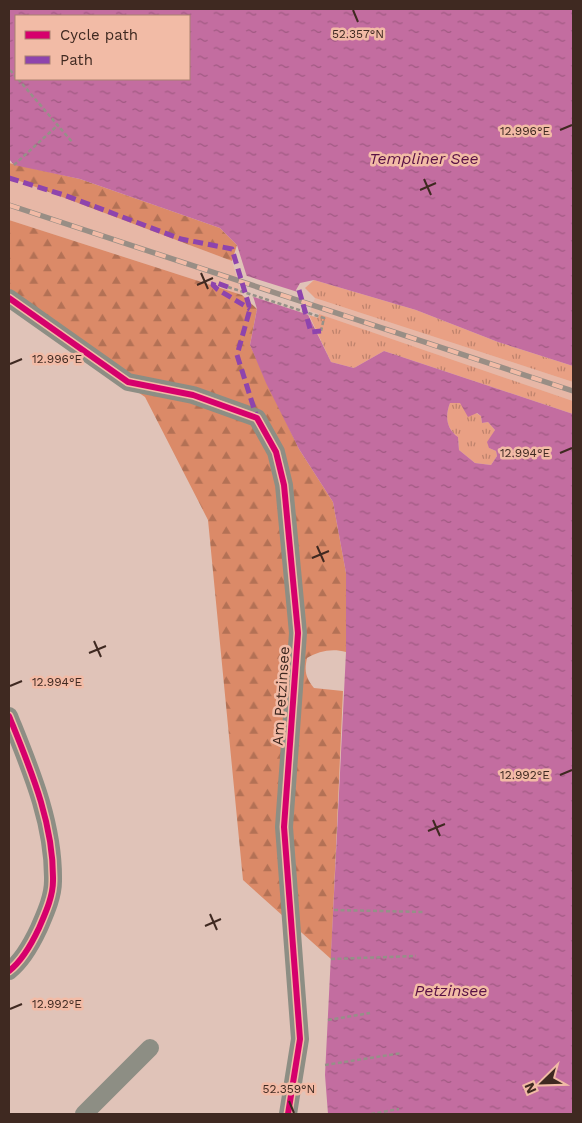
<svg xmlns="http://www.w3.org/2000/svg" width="582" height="1123" viewBox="0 0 582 1123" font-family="'Work Sans',sans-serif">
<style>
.built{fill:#e7b7a6}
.grass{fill:url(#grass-tufts)}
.forest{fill:url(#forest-firs)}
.water{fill:url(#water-ripples);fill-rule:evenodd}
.pier{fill:#e0c3b8}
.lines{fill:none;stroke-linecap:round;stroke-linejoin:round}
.path{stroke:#959188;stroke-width:2.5;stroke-dasharray:4 2.5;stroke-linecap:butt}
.minor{stroke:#8d8e84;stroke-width:18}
.rail-casing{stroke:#998e85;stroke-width:5.5}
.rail{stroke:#f2bba6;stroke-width:4;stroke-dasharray:11;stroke-linecap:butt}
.quiet{stroke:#8e44ad;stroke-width:5;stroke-dasharray:10 5;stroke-linecap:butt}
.cycleway-casing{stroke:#f2bba6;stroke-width:9}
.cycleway{stroke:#d6006c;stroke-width:6}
.ticks{fill:none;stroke:#3f2921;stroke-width:2}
.labels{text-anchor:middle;stroke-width:5;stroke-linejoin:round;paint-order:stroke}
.street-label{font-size:15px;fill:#3f2921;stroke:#f2bba6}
.water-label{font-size:16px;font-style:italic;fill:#591145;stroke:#f2bba6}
.ticks-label{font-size:12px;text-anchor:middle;fill:#3f2921;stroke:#f2bba6;stroke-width:5;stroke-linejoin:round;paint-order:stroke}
</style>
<defs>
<pattern id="grass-tufts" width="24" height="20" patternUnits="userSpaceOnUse" patternTransform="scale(1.25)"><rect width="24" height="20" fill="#e9a084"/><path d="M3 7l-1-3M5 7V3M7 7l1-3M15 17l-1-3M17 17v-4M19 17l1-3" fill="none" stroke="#be826c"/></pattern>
<pattern id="forest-firs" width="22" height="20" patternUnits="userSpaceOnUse" patternTransform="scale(1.25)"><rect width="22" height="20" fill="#db8a68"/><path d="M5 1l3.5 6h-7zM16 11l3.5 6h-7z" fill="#b37155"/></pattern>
<pattern id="water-ripples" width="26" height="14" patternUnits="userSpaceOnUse" patternTransform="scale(1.25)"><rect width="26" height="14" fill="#c36da0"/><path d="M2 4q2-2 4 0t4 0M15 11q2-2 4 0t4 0" fill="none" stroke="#a05a82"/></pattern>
</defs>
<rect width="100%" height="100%" fill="#e0c3b8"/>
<g class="built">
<path d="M9,177L232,261L242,295L9,220Z"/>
<path d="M315,298L573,382V401L310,311Z"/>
</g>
<g class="grass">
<path d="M314,280L416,310L498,342L573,366V382L315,298L305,288Z"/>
<path d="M319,314L573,401V414L384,351L354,368L331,362L309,315L318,318Z"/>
<path d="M450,403H460L481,416L482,423L488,422L495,430L489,448L496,451L497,456L491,465L475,463L459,450L458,437C446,428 445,416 450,403Z"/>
</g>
<g class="forest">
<path d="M9,163L80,179L220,228L237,245L232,261L9,177Z"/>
<path d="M9,220L242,295L257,309L250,345L299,449L333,502L346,573V652C332,648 319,651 307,658C304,672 306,678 314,688L343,691L331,959L243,880L208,520L145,397L9,303Z"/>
</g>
<path class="water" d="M9,9H573V366L498,342L416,310L314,280L300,283L296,290L331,362L354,368L384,351L573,414V1114H328L325,1075L346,652V573L333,502L299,449L266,383L250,345L257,309L237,245L220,228L80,179L14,165L9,159ZM16,16H189V79H16ZM450,403H460L468,417L477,413L481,416L482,423L488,422L495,430L487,442L489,448L496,451L497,456L491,465L475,463L459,450L458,437C446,428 445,416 450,403Z"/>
<path class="pier" d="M244,275L301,293L309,315L251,296Z"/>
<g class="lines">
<g class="path">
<path d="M10,70L16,77"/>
<path d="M18,79L73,143"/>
<path d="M14,165L58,125"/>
<path d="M228,287L324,318L321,331"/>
<path d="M334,910L424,912"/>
<path d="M331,959L416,956"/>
<path d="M328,1020L370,1013"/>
<path d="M325,1065L402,1053"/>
<path d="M371,1114L399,1109"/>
</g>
<g class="minor">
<path d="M9,298L128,382L193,395L257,418L276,452L284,485L298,633L284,827L300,1039L288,1114"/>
<path d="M9,716C30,768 54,823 53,881C53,897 45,914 39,928C32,943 22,961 9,971"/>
<path d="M84,1114L150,1048"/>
</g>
<g class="rail-casing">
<path id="rail" d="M9,205L573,391"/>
</g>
<use href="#rail" class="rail"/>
<g class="quiet">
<path d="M9,178L64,195L181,239L232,249L250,309L237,355L257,418"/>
<path d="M228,287L214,282L213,285L217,289L250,309"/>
<path d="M299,290L311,332L321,331"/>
</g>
<g class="cycleway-casing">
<g id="cycleway">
<path d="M9,298L128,382L193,395L257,418L276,452L284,485L298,633L284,827L300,1039L288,1114"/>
<path d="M9,716C30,768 54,823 53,881C53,897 45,914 39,928C32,943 22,961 9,971"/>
</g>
</g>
<use href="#cycleway" class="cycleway"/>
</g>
<path class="ticks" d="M353,10L358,22M560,130L572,125M424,179L431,195M420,190L436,183M201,273L208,289M197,285L213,278M10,364L22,359M560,453L572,448M317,546L324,562M312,558L329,551M94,641L101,657M89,653L106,646M10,686L22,681M560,775L572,770M433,820L440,836M428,831L445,824M210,914L217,930M205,926L221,919M10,1009L22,1004M289,1101L294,1113"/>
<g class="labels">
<g class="street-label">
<text transform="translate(281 696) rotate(-86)" y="5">Am Petzinsee</text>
</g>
<g class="water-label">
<text x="424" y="164">Templiner See</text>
<text x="451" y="996">Petzinsee</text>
</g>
</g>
<g class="ticks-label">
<text x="358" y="38">52.357°N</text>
<text x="525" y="135">12.996°E</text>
<text x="57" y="363">12.996°E</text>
<text x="525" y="457">12.994°E</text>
<text x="57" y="686">12.994°E</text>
<text x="525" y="779">12.992°E</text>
<text x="57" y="1008">12.992°E</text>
<text x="289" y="1093">52.359°N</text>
</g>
<rect width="582" height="1123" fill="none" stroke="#3f2921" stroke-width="20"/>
<rect x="15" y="15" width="175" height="65" fill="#f2bba6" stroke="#aa8171"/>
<rect x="25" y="31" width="25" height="8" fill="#d6006c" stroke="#aa8171"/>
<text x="60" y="40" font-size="15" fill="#3f2921">Cycle path</text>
<rect x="25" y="56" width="25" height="8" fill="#8e44ad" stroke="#aa8171"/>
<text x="60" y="65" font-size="15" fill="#3f2921">Path</text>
<g transform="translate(542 1083) rotate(247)" stroke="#f2bba6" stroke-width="4" paint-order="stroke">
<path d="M0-4L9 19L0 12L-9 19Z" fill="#3f2921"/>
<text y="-8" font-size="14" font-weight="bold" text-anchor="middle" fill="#3f2921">N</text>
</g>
</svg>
